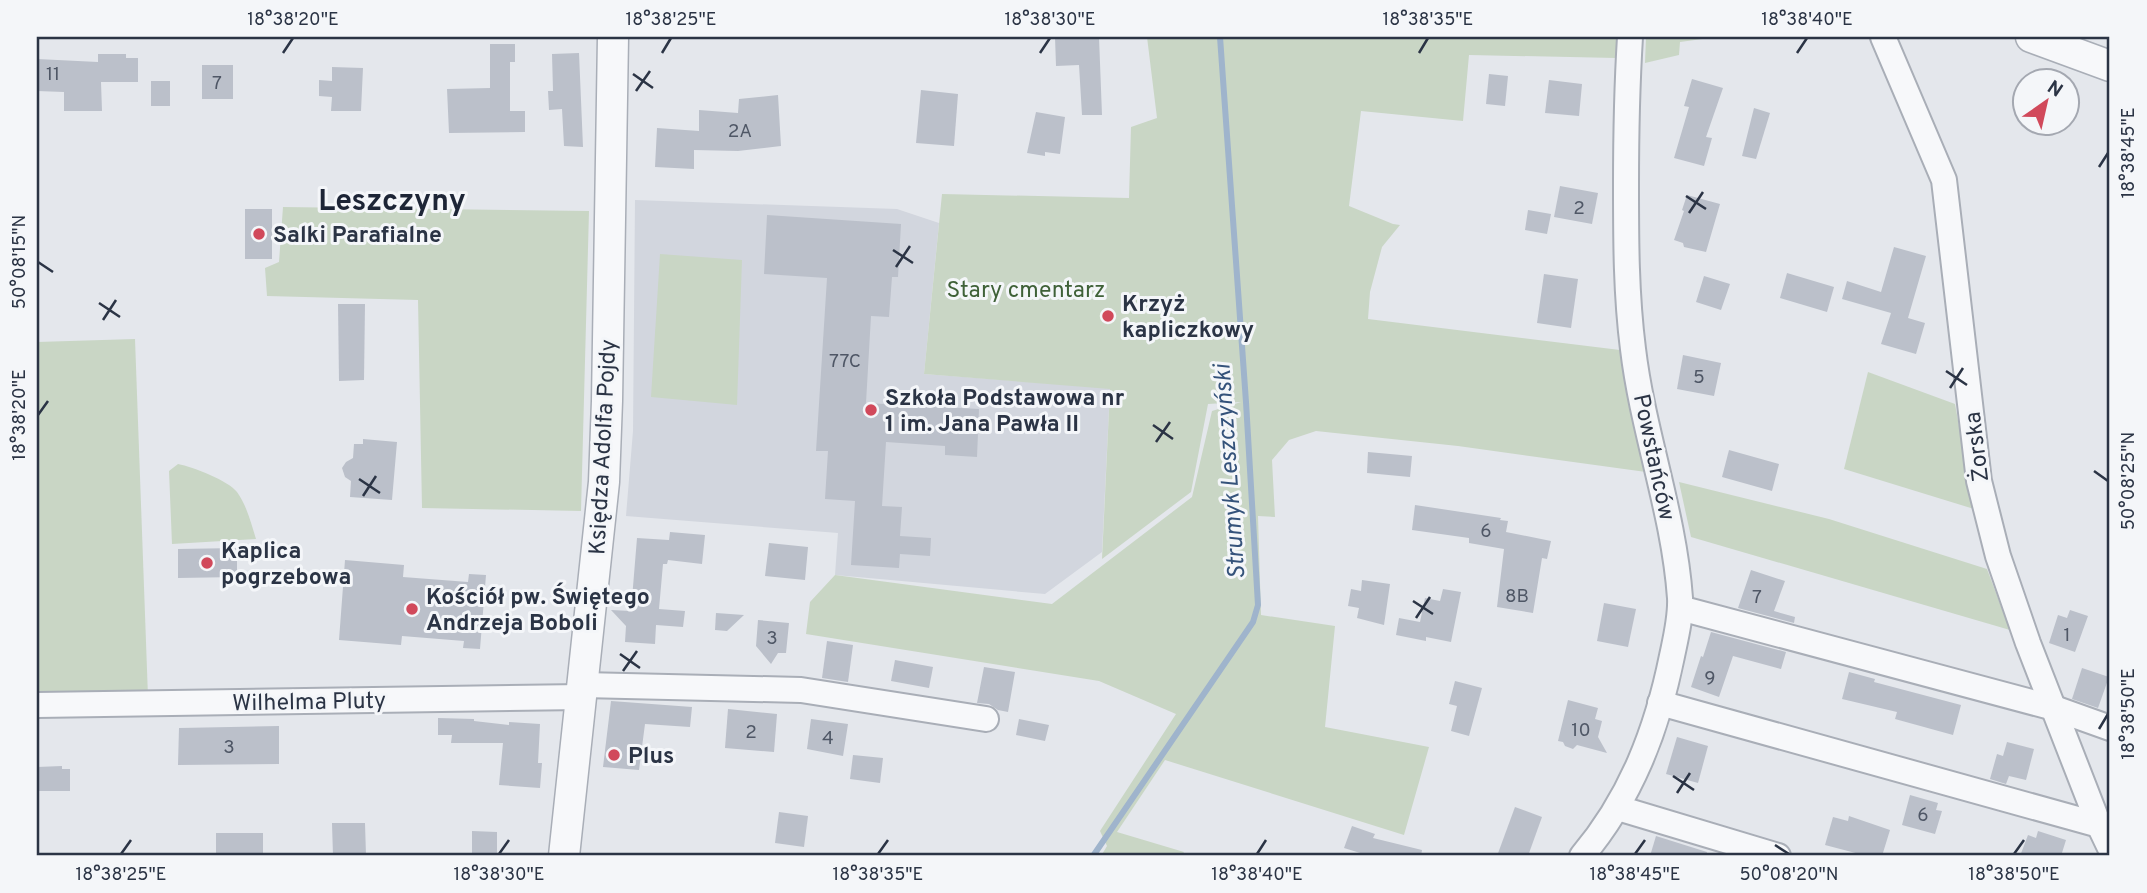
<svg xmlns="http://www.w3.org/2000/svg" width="2147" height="893" viewBox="0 0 2147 893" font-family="Overpass,sans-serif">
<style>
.built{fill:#d2d6de}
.green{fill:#c9d6c5}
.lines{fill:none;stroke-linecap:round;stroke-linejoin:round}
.stream{stroke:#9fb4cc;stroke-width:6}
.building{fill:#bbc0ca}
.minor-casing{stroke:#a9aeb7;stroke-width:28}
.tertiary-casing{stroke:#a9aeb7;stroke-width:33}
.minor{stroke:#f7f8fa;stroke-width:24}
.tertiary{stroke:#f7f8fa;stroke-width:30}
.ticks{fill:none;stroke:#2b3445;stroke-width:2.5}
.poi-dot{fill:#d1495b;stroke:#f4f6f9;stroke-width:2.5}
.labels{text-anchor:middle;stroke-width:6;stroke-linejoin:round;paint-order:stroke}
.number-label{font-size:19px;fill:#4f5766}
.poi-label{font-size:23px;font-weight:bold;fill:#2b3445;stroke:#f4f6f9;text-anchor:start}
.park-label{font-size:23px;fill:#3f6138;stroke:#f4f6f9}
.street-label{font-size:23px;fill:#2b3445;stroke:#f4f6f9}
.water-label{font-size:24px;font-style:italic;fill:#34527a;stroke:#f4f6f9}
.district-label{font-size:30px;font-weight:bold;fill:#1d2536;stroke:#f4f6f9}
.neatline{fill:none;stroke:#2b3445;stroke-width:2.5}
.ticks-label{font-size:18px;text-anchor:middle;fill:#2b3445}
</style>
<rect width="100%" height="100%" fill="#e4e7ec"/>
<path class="built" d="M635,200L897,209L939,223L924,374L1110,388L1102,552L1045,594L835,575L838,533L626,516L633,431Z"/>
<g class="green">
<path d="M1147,37H1618L1616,58L1469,55L1463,121L1361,111L1349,206L1393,224L1400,225L1382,247L1370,292L1368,319L1620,350L1636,407L1646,472L1458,446L1316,431L1289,440L1272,460L1275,517L1258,516L1261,615L1335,626L1325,727L1429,747L1404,835L1165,760L1117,832L1184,852L1182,856H1101L1107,846L1100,831L1176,714L1099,681L806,634L810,602L835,575L1052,604L1192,497L1212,411L1241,402L1208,404L1191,492L1102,559L1110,389L924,374L942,194L1129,198L1131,127L1157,118Z"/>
<path d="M1646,37H1717L1680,42L1679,55L1645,63Z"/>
<path d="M283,207L589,211L581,511L422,508L418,300L267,296L265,268L279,262Z"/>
<path d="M660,254L742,260L737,405L651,397Z"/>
<path d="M135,339L148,697L37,699V342Z"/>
<path d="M1868,372L1955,404L1974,509L1844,469Z"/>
<path d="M178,464C193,467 229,481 237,492C247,506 251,523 256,539L172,544L169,471Z"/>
<path d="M1679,482L1829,519L1987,569L2010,630L1691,537Z"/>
</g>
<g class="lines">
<path class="stream" d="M1093,856L1253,622L1258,605L1246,402L1220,37"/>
</g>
<g class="building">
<path d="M1055,37H1099L1102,115H1082L1079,65L1056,66Z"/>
<path d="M490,44H515V62H510V111H525V132L449,133L447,89L490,88Z"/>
<path d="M579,53L583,147L564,146L562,109L549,110L548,91H553L552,54Z"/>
<path d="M98,54H126V58H138V82H101L102,111H64V92L37,91V59L98,62Z"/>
<rect x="202" y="65" width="31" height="34"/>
<path d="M332,67L363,68L361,111H331L332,97L319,96V80L332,81Z"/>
<path d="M1489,74L1508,76L1505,106L1486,104Z"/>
<path d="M1692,79L1723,88L1706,137L1712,138L1704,166L1674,158L1689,107L1684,106Z"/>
<path d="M1549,80L1582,84L1579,116L1545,113Z"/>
<rect x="151" y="81" width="19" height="25"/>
<path d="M921,90L958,94L954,146L916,143Z"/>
<path d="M778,95L781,146L738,151L694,150V169L655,167L657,128L699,131V110L738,113L739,99Z"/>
<path d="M1754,108L1770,113L1756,159L1742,156Z"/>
<path d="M1036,112L1065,117L1060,154L1045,152V156L1027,153Z"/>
<path d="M1560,186L1598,193L1592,224L1554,217Z"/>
<path d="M1687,195L1720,204L1706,252L1684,247L1683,243L1674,240L1684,211L1682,210Z"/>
<rect x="245" y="209" width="27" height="50"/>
<path d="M1528,210L1551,214L1547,234L1525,230Z"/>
<path d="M767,215L901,224L898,277H892L889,317L871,316L866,403L979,409L977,457L945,455V446L886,442L882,506L902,507L900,536L931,538L930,556L900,554L899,568L851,565L855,501L825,499L828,451H816L827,278L764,274Z"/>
<path d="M1894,247L1926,256L1908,318L1925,323L1916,354L1881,344L1891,313L1842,299L1847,281L1881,292Z"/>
<path d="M1787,273L1834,287L1827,312L1780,298Z"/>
<path d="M1544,274L1578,279L1571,328L1537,323Z"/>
<path d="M1704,276L1730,284L1721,310L1696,302Z"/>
<path d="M338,304H365L364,380L339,381Z"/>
<path d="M1683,355L1721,363L1714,396L1677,389Z"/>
<path d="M363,439L397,442L392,500L350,497L351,481L345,477L342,468L346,462L353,458L354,444H363Z"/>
<path d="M1729,450L1779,464L1772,491L1722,477Z"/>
<path d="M1368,452L1412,456L1410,477L1367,473Z"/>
<path d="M1415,505L1501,518L1500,520L1508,521L1506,532L1551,541L1547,559L1542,558L1533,613L1497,607L1504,549L1469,543V538L1412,530Z"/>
<path d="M670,532L705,535L702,564L668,560L667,564H663L659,609L685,611L683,627L656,625L655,644L625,642L626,626L611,610L631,611L637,538L669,540Z"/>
<path d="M769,543L808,547L805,580L765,576Z"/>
<path d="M237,548V577L178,578V549Z"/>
<path d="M345,560L404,565L403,577L468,582L469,574L486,575L480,649L463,648L464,641L402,636L401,645L339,640Z"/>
<path d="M1751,570L1785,581L1774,611L1795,617L1794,623L1738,608Z"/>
<path d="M1362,580L1390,584L1384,625L1357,618L1359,608L1348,606L1351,589L1361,591Z"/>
<path d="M1443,589L1461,592L1451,642L1426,637V641L1396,635L1399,618L1420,622L1425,598L1440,601Z"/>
<path d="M1604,603L1636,609L1628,647L1597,641Z"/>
<path d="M2070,610L2088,616L2075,652L2049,643L2058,615L2067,618Z"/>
<path d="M716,613L744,615L727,631L715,630Z"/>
<path d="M758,620L789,623L786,653H778L771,664L756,646Z"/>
<path d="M1711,632L1786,652L1781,669L1733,656L1719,697L1691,687L1701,656L1703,657Z"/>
<path d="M827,641L853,645L848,682L822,678Z"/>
<path d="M895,660L933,667L929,688L891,681Z"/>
<path d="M984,667L1015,672L1008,712L998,710L989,704L977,703Z"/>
<path d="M2082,668L2109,677L2098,708L2072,699Z"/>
<path d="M1849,672L1875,679L1874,682L1961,705L1953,735L1895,719L1897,712L1842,699Z"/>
<path d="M1455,681L1482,688L1469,736L1451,731L1457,706L1449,704Z"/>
<path d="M1568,700L1598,708L1595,719L1602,721L1598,737L1607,753L1577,745L1573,749L1565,746L1563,742L1558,741Z"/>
<path d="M611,701L692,707L690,727L645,724L639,770L603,767Z"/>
<path d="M728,709L777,714L774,752L725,748Z"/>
<path d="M438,718L474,719V721L509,725V722L540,724L538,763H542L540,788L499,785L503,743H451L452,735H438Z"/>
<path d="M811,719L848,724L843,756L807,749Z"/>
<path d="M1019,719L1049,725L1045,741L1016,735Z"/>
<path d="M279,726V764L178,765L179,728Z"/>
<path d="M1677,737L1708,746L1698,783L1666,774Z"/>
<path d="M2007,742L2034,749L2026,780L2009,776L2006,784L1990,779L1997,754L2003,756Z"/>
<path d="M853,755L883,758L880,783L850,779Z"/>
<path d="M62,766V769H70V791H37V767Z"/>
<path d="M1910,795L1938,803L1936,810L1942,811L1935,834L1902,825Z"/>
<path d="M1515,807L1542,817L1528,856H1497Z"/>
<path d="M779,812L808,816L804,847L775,843Z"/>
<path d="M1849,816L1890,830L1882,856H1867L1825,845L1833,817L1848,821Z"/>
<path d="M332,823H365L366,856H333Z"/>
<path d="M1352,826L1375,834L1373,838L1422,850L1421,856H1370L1344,848Z"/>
<path d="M472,831L497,832V856H472Z"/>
<path d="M2038,831L2066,840L2061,856H2020L2028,835L2036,838Z"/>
<rect x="216" y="833" width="47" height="23"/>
<path d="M1656,836L1707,852L1706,856H1650Z"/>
</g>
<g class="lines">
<g class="minor-casing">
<g id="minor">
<path d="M1883,37L1944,180L1979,481L1998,556L2028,643L2099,825L2110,848"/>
<path d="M1680,608L2054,708L2110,728"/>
<path d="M583,685L801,690L986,719"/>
<path d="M1660,703L2099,825"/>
<path d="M37,705L582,697"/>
<path d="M1618,808L1778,856"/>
<path d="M1582,856C1631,798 1657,730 1672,656C1676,637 1681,617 1680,598C1674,513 1643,433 1633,349C1626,294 1626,240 1626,185C1626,135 1627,86 1630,37"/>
</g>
</g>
<g class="tertiary-casing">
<g id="tertiary">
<path d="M2031,37L2110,66"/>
<path d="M564,856L604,482L607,401L613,37"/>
</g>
</g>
<use href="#minor" class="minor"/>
<use href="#tertiary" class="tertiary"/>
</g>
<path class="ticks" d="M283,53L293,38M662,53L671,38M1040,53L1050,38M1419,53L1428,38M1797,53L1807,38M633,74L653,88M636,91L650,71M2099,167L2108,153M1686,196L1706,209M1689,213L1703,192M893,250L913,263M38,262L53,272M896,267L910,246M99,303L120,317M103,320L116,300M1946,371L1967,385M1950,388L1963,368M38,415L48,401M1153,425L1173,439M1156,442L1170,422M2094,471L2108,481M359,479L380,493M363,496L376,476M1413,601L1433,614M1416,618L1430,597M620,654L640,668M623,671L637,651M2099,729L2108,714M1673,776L1694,790M1677,793L1690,773M1775,845L1789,854M121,854L131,840M499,854L509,840M878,854L888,840M1257,854L1266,840M1635,854L1645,840M2014,854L2024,840"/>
<g class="poi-dot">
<circle cx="259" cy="234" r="7"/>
<circle cx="1108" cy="316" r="7"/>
<circle cx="871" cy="410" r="7"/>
<circle cx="207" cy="563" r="7"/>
<circle cx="412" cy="609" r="7"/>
<circle cx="614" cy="755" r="7"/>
</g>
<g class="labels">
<g class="number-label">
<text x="53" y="80">11</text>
<text x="217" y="89">7</text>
<text x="740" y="137">2A</text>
<text x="1579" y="214">2</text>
<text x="845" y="367">77C</text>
<text x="1699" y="383">5</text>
<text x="1486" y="537">6</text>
<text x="1517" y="602">8B</text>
<text x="1757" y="603">7</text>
<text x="2067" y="641">1</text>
<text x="772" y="644">3</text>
<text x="1710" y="684">9</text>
<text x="1581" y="736">10</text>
<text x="751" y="738">2</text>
<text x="828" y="744">4</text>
<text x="229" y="753">3</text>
<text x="1923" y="821">6</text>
</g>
<g class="poi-label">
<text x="273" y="242">Salki Parafialne</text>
<text x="1122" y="311">Krzyż<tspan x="1122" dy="26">kapliczkowy</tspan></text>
<text x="885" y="405">Szkoła Podstawowa nr<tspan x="885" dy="26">1 im. Jana Pawła II</tspan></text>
<text x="221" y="558">Kaplica<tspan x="221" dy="26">pogrzebowa</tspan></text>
<text x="426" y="604">Kościół pw. Świętego<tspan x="426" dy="26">Andrzeja Boboli</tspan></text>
<text x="628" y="763">Plus</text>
</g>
<g class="park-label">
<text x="1026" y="297">Stary cmentarz</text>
</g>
<g class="street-label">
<text transform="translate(602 447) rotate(-87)" y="8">Księdza Adolfa Pojdy</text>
<text transform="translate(1976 447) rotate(-97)" y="8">Żorska</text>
<text transform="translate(1655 457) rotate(78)" y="8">Powstańców</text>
<text transform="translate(309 701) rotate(-1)" y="8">Wilhelma Pluty</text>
</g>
<g class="water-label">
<text transform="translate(1229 472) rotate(-94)" y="8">Strumyk Leszczyński</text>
</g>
<g class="district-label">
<text x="392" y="210">Leszczyny</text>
</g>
</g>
<rect width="2147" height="893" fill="none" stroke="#f4f6f9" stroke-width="77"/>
<g transform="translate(2046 102) rotate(34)"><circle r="33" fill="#f4f6f9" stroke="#a4a8b1" stroke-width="2"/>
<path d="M0-5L12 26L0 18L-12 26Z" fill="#d1495b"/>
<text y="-10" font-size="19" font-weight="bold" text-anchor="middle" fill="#2b3445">N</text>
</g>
<rect x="38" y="38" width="2070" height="816" class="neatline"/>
<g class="ticks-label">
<text x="293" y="25">18°38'20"E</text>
<text x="671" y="25">18°38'25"E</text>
<text x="1050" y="25">18°38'30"E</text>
<text x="1428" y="25">18°38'35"E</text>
<text x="1807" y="25">18°38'40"E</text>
<text transform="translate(2128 153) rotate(-90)" y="6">18°38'45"E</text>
<text transform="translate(19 262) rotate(-90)" y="6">50°08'15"N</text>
<text transform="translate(19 415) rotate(-90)" y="6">18°38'20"E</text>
<text transform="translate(2128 481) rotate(-90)" y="6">50°08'25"N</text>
<text transform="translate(2128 714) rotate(-90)" y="6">18°38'50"E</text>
<text x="121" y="880">18°38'25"E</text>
<text x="499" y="880">18°38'30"E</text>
<text x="878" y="880">18°38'35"E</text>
<text x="1257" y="880">18°38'40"E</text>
<text x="1635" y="880">18°38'45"E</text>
<text x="1789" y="880">50°08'20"N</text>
<text x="2014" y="880">18°38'50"E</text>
</g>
</svg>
